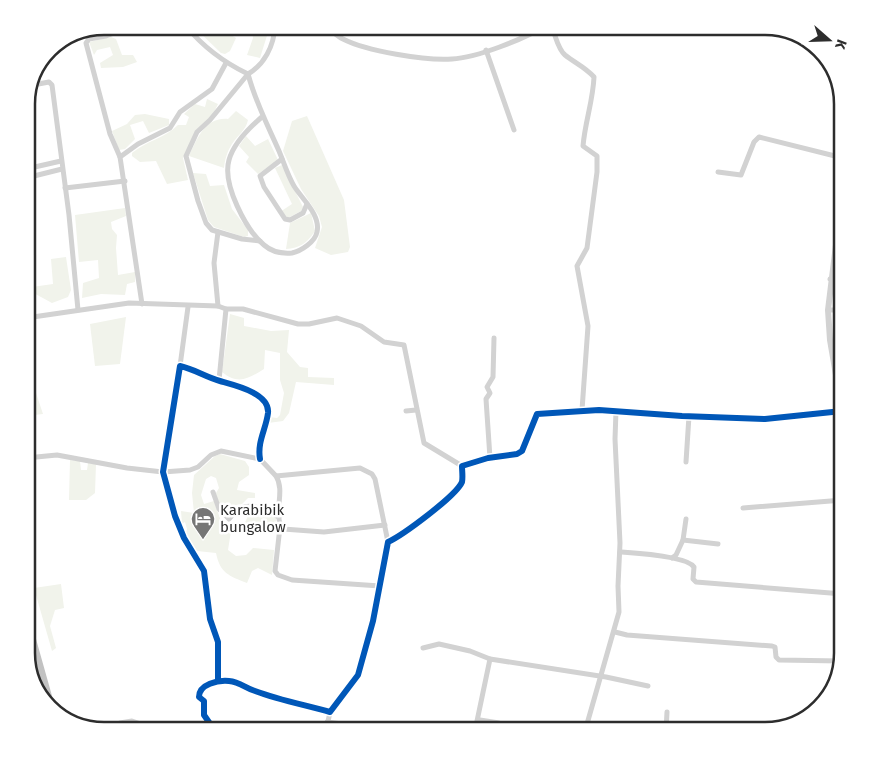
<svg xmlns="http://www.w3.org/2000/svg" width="869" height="757" viewBox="0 0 869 757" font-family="'Fira Sans',sans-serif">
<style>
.green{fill:#f1f3eb}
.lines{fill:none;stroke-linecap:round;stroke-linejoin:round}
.minor{stroke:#d2d2d2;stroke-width:5}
.tertiary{stroke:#d2d2d2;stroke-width:6}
.trunk{stroke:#c2c2c2;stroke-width:9}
.cycleway-casing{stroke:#fff;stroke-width:9}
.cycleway{stroke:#0057b8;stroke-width:6}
.labels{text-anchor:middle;stroke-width:5;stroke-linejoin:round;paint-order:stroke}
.poi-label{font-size:15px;fill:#2d2d2d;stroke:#fff;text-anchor:start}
.rim{fill:none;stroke:#2d2d2d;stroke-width:2.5}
</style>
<rect width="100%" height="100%" fill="#fff"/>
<g class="green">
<path d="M193,26H216L236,38L230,51L225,54L221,53Z"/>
<path d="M240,26H270L260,58L247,55L253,38L252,31Z"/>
<path d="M111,37L116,39L122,55H133L137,62L123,67L101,68L100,63L113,55L110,47L97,50L94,55L89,42Z"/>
<path d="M207,99L218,104L212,116L197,129L183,158L188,180L167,184L156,161L140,162L132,156V153C146,141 165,138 178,125H186L189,117L184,114L195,104L205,107Z"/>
<path d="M236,111L248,120C246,130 238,135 232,144C227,152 225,159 224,168L189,156C197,139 205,117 228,119Z"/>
<path d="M145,114L169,119V125L149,133L143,121L130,125L135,139L125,149L119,150L112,131L127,124L135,115Z"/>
<path d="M307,116L344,200L350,247L348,252L331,255L315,248L322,227L319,216L301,189L283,151L292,121Z"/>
<path d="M246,136L255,146L268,139L278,160L258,174L246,162L249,157L239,146Z"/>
<path d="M282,165L303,207L301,211L288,218L280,212L292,204L275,168Z"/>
<path d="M193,173L206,174L210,186L224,185L232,209L248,230V236L244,237L214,227L208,220Z"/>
<path d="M125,208L126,216L111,222L112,229L117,235L116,248L118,275L135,272V282L127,284L125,295L101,294L82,298L83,283L99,278L98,260L79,262L75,215Z"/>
<path d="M311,213L315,231C307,243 300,248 286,249L290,223Z"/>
<path d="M66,257L71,290L68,297L52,303L30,291L32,287L53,284L51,259Z"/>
<path d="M230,314L244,318V326L271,331L289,330L287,352L300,367L308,368V377L334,378V385L296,382L289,413L283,421L268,423L269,417L277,418L280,415L284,393L280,380V353L265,350L264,369C248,379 238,385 222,372Z"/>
<path d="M126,317L120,364L95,366L90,324Z"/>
<path d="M30,388L35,390L43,414L26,416V389Z"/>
<path d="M220,454L245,461L249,467V475L239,482L237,490L255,493V498H248L242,504L234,506L229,515C219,512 218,502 216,493L219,488L216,478L211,476L206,479L201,495L204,504L214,501L222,524L221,531L230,529L231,531L228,550L236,556L246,555L253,548L274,550L272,575L258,568L252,571L247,583C229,576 220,573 216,553L197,551L186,533L187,529L185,522L182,524L181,511L194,513L192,493L194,475L215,456Z"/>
<path d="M70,460L80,461L81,470H87L88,463L96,464L95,493L86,500H69Z"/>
<path d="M276,502V525L265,526L264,528L243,527L248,516L253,513L260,515L262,512L267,514Z"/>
<path d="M61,584L64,608L55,610L50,626L56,648L52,651L34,588Z"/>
</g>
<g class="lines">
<g class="minor">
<path d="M186,26C204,48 223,62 248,74L210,120L197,132L186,156L198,201L206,223L212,230L242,239L260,241"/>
<path d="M325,26C331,30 337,36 343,39C366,51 426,61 452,59C476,58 524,39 545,26"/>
<path d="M551,26C556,35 557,48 565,55C575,63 585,67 594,77C593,101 585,122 583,146L597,156V172L587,248L577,266L588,326L582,410"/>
<path d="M673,30L684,32L697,28V26"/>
<path d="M486,50L514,130"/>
<path d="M33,85L49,82L52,85L69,215L78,310"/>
<path d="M263,116C250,127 234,142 229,160C222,184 246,230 264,245C272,252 281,254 292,253C301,251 315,242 317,232C321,215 302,199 294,186C288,176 284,163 279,151C268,126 255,101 248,74C264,65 274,46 275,26"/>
<path d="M120,157L110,134L86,43L89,39L106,36L133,26"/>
<path d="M282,159L260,176L264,187L285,219L290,220L303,213L307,204"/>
<path d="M26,169L61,161"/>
<path d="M718,172L741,175L754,142L759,137L843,158"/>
<path d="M26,178L62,169"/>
<path d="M65,188L125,181"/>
<path d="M830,279L843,282"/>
<path d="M142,304L120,157L138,144L170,128L180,112L212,89L226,63"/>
<path d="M218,306L214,263L218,232"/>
<path d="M226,309H243L298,324H309L337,318L361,326L384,342L404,345L424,443L462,466"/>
<path d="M828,310H843"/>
<path d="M26,318L129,303L218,306L226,309L219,380"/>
<path d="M180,366L188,307"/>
<path d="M406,411L416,410"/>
<path d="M26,458L57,455L127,468L163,472L190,470L198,467L211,455L221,451L260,459L276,476L360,468L372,474L375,479L388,542"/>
<path d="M490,458L486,399L490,393L487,387L493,377L494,338"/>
<path d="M686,462L689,416"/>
<path d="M276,476C286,492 272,514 283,529L324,532L385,525"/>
<path d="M213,492L219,509L229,519C244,497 259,508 279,517"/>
<path d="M743,508L843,500"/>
<path d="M280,527L275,571L278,575L292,580L380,586"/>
<path d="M683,540L686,519"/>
<path d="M620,552C635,553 686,556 694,567L693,579L696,582L843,594"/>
<path d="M672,558L676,555L683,540L718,544"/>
<path d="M615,632L627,635L772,646L775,647L776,657L779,660L841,661"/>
<path d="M423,648L439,644L470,651L490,659"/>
<path d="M218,681V642L210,619L204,571L184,538L175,516L163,472L180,366C194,369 206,377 220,381C234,385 270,393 268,413C266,429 257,442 260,459"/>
<path d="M477,721L490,659L606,677L648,686"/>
<path d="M327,722L394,731"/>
<path d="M122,731L120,723L132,721L161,731"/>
<path d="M215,731L204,715V701L199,697C199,684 218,680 229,681C240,682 245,688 255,691C279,700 305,705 330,712L358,675L373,621L388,542C403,535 456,496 462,482C463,477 462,471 462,466L488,458L517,454L522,451L537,414L599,410L682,416L765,419L842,411"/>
<path d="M326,731L330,712"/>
<path d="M466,731L480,720L499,723L511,731"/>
<path d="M585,731L619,612L618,586L620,543L615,439L616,411"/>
<path d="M666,731L667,712"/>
</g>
<g class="tertiary">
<path d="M843,416L830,340L828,310L843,188"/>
<path d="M840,664L843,647"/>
</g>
<path class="trunk" d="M26,620L51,709"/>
<g class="cycleway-casing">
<g id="cycleway">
<path d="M218,681V642L210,619L204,571L184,538L175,516L163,472L180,366C194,369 206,377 220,381C234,385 270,393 268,413C266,429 257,442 260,459"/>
<path d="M215,731L204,715V701L199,697C199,684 218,680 229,681C240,682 245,688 255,691C279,700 305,705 330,712L358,675L373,621L388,542C403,535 456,496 462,482C463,477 462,471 462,466L488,458L517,454L522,451L537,414L599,410L682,416L765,419L842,411"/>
</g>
</g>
<use href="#cycleway" class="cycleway"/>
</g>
<defs>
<g id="hotel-pin" transform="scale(1.25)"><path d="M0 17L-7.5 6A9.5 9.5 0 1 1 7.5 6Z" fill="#767676" stroke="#fff"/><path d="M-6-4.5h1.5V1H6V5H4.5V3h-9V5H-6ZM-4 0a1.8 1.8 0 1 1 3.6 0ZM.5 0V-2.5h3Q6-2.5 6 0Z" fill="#fff"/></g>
</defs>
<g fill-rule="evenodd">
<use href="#hotel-pin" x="203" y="519"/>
</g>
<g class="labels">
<g class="poi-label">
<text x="220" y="515">Karabibik<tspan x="220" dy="17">bungalow</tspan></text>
</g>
</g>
<path d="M0 0H869V757H0ZM104 35H765A69 69 0 0 1 834 104V653A69 69 0 0 1 765 722H104A69 69 0 0 1 35 653V104A69 69 0 0 1 104 35Z" fill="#fff" fill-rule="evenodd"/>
<path class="rim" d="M104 35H765A69 69 0 0 1 834 104V653A69 69 0 0 1 765 722H104A69 69 0 0 1 35 653V104A69 69 0 0 1 104 35Z"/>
<g transform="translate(829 40) rotate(110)" stroke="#ffffff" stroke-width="4" paint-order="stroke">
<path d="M0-4L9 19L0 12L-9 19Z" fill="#2d2d2d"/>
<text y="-8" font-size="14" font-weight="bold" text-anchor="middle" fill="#2d2d2d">K</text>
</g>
</svg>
